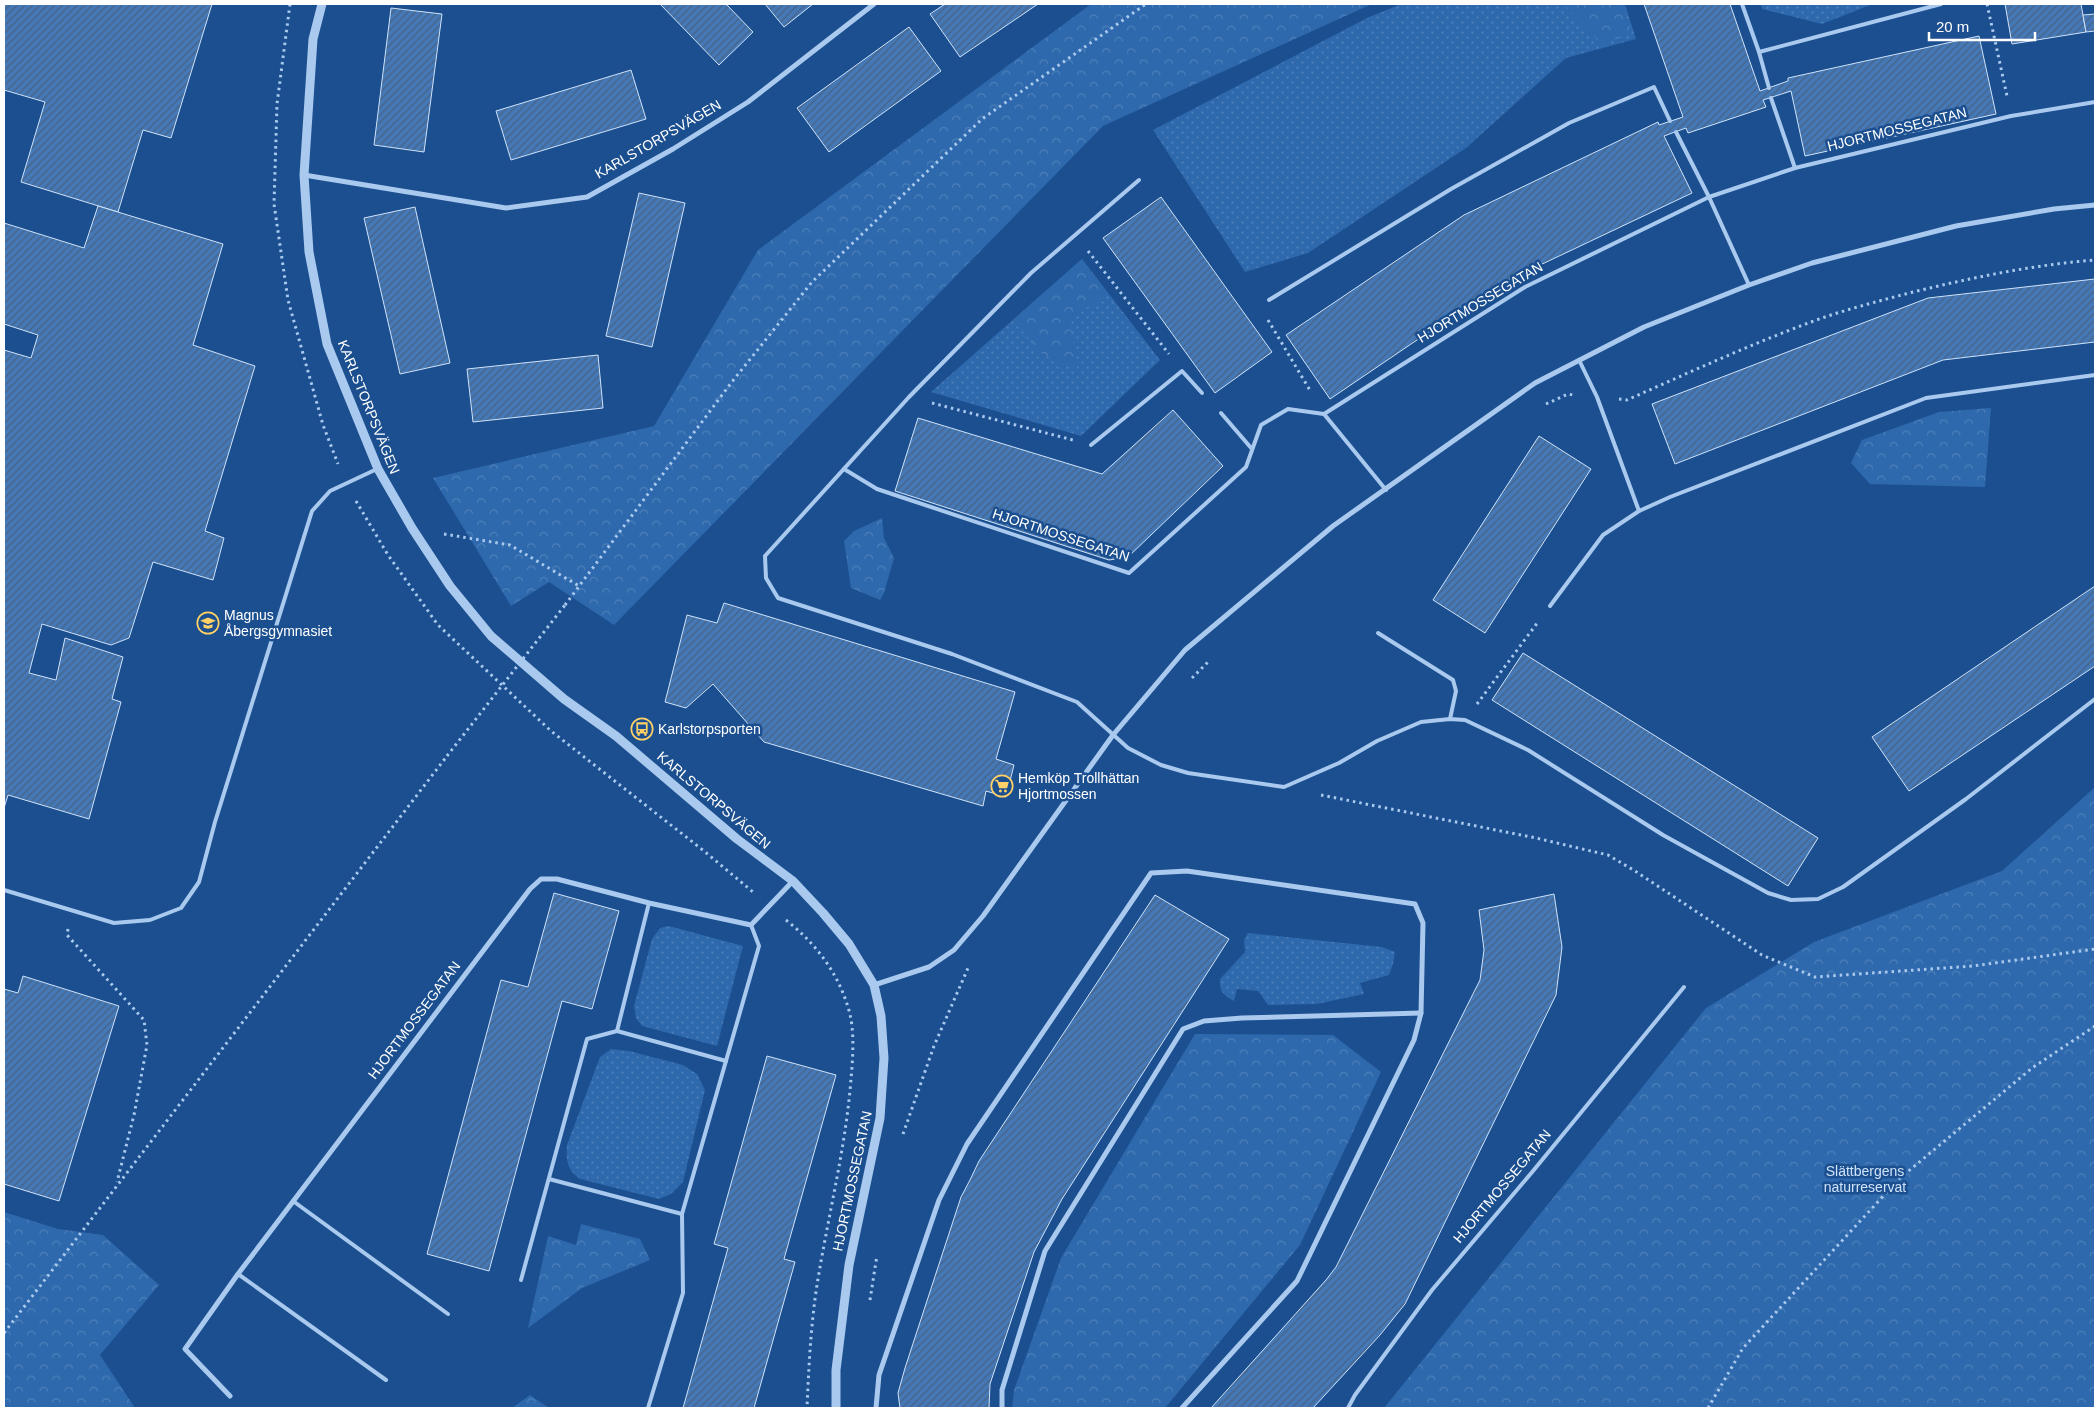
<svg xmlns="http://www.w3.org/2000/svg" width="2099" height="1412" viewBox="0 0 2099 1412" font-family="Helvetica,sans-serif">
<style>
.grass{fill:url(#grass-dots)}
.forest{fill:url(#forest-crowns)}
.building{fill:url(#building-hatch);stroke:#cfe3fa}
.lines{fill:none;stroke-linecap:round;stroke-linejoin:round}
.path{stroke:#a9c9ee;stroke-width:3;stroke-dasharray:2.5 4;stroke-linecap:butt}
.service{stroke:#a9c9ee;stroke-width:4}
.minor{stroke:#a9c9ee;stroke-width:5}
.tertiary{stroke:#a9c9ee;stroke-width:9}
.path-bridge{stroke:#a9c9ee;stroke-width:3;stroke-dasharray:2.5 4;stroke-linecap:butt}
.labels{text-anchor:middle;stroke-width:5;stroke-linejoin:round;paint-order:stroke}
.street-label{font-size:14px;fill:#fff;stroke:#1b4f8f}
.poi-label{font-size:14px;fill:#fff;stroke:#1b4f8f;text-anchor:start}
.park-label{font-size:14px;fill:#cfe3fa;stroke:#1b4f8f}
</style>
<defs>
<pattern id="grass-dots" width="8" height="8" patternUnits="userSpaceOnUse" patternTransform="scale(1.25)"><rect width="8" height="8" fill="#2e69ad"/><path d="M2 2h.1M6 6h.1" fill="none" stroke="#4d80b9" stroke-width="1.8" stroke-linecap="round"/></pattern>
<pattern id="forest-crowns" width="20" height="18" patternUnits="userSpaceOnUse" patternTransform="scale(1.25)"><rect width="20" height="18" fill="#2e69ad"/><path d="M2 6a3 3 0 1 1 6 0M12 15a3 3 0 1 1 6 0" fill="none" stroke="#4d80b9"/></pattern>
<pattern id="building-hatch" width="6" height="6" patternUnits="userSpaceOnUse" patternTransform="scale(1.25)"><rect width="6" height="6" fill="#4478b7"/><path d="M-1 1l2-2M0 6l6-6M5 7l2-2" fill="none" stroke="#486282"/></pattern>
</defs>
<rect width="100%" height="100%" fill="#1b4f8f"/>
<g class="grass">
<path d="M1401,4H1625L1636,39L1566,58L1466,148L1308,253L1245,272L1153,130L1367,18Z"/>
<path d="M1761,4H1873L1822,24L1762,9Z"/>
<path d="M1082,259L1160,360L1081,436L931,392Z"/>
<path d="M669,926L743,946L717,1046L642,1026L636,1018L634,1006L652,939L660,928Z"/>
<path d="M1248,933L1382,947L1395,952L1393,964L1389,975L1360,983L1364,994L1317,1004L1268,1005L1258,991L1237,989L1234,1001C1223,995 1219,991 1220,979L1245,952L1244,940Z"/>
<path d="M611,1049L629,1051L683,1065L697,1074L705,1090L683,1182L671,1194L659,1199L580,1179C567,1170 566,1161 567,1145L600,1057Z"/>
</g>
<g class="forest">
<path d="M1091,4H1372L1103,126L614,625L549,582L511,606L433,478L654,426L758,250Z"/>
<path d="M1564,4H1622L1632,34L1601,44Z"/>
<path d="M1082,259L1107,294L1070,319L1078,372L1040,352L1013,320Z"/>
<path d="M1991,408L1985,487L1870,484L1851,463L1862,440L1939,412Z"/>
<path d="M882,518L884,538L894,558L884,593L880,600L851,588L844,541L854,531Z"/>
<path d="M2095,787V1408H1384L1706,1008L1814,942L2002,871Z"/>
<path d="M1195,1034L1333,1035L1381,1072L1300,1245L1165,1408H1012L1014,1390L1061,1258Z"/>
<path d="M4,1212L58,1229L103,1235L159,1285L100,1355L135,1408H4Z"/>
<path d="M581,1224L640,1239L650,1260L582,1288L528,1328L548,1236L576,1245Z"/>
<path d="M530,1395L549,1408H512Z"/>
</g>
<g class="building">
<path d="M4,4H212L171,138L143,130L118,212L21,182L45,102L4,90Z"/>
<path d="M660,4H726L753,32L719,65Z"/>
<path d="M765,4H813L784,27Z"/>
<path d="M945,4H1038L960,57L930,14Z"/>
<path d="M1644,4H1730L1760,91L1788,81V78L1979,36L1996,114L1805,156L1791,91L1763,100L1766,107L1688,133L1686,128L1664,136L1692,193L1498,285L1330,399L1286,335L1464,215L1658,122L1659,125L1683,117Z"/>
<path d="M2005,4H2081L2086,32L2012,44Z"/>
<path d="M391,8L442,14L424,152L374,145Z"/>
<path d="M2095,14V31L2086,32L2083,15Z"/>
<path d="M909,27L941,71L829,152L797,108Z"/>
<path d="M631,70L646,119L511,160L496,111Z"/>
<path d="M639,193L685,203L652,347L606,336Z"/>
<path d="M1161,197L1272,352L1215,393L1103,238Z"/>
<path d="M98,206L223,244L193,345L255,366L205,531L224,538L213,580L153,562L129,638L111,645L42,624L29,673L56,680L65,638L123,657L112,699L121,702L89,819L8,795L4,808V350L31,358L38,335L4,324V223L84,248Z"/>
<path d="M415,207L450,363L400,374L364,218Z"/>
<path d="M2095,279V342L1943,360L1675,464L1652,404L1928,298Z"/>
<path d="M598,355L603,408L473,422L467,369Z"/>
<path d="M1173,410L1223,466L1128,557L1109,560L895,491L918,418L1102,474Z"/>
<path d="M1539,436L1591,469L1485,633L1433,600Z"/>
<path d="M2095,586V666L1909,791L1872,737Z"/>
<path d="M724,603L1015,692L996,759L1014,765L1006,797L986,791L983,806L764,742L713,684L686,708L665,702L687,615L717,623Z"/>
<path d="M1523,653L1818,838L1788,886L1492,700Z"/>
<path d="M554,893L619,911L592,1009L562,1001L489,1271L427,1254L501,980L528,987Z"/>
<path d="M1554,894L1562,947L1556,995L1405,1304L1380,1335L1313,1408H1211L1326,1280L1336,1267L1480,980L1484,950L1479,910Z"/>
<path d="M1155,895L1229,939L1062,1199L1034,1252L990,1384L989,1408H900L898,1393L905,1368L961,1197L970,1180L979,1161Z"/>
<path d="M23,976L119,1006L59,1201L4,1184V989L18,993Z"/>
<path d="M767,1056L836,1075L784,1259L795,1262L754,1408H683L728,1248L714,1244Z"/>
</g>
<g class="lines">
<g class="path">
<path d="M290,4L277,104L274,204L288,300L323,425L338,464"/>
<path d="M1987,4L2007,96"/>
<path d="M1088,251L1169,354"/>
<path d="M1268,320L1311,392"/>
<path d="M1619,399L1627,400C1688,373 1749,345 1811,322C1843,310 1876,302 1909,293C1970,278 2032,265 2095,260"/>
<path d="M932,403L1073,440"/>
<path d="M1546,404L1568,394L1573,395"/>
<path d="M356,501L388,555L438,625L551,731L704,851L753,892"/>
<path d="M444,534L510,545L579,586"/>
<path d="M565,605L731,383L812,282L982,119L1146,4"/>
<path d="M1192,678L1210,660"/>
<path d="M1477,704L1538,622"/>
<path d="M1321,795L1536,838L1608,855L1635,871L1762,955L1815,977L1973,966L2095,949"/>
<path d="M786,920C815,943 837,971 848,1007C855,1029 853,1056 851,1079C846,1144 830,1208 819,1273C811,1318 809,1363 807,1408"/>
<path d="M68,929L67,935L144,1020L147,1045L134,1115L117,1182"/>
<path d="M903,1134L934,1046L968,968"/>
<path d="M870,1300L877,1255"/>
<path d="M4,1333L447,756"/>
<path d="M1708,1408L1743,1348L1899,1179L2032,1068L2095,1026"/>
</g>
<g class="service">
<path d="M1742,4L1759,52"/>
<path d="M1769,88L1759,52L1941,4"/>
<path d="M1771,98L1795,168"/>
<path d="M1139,180L1031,273L909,397L765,556L766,578L778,598L952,654L1077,702L1128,748L1161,765L1188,773L1284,787L1339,763L1377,741L1421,722L1450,719L1465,720L1528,750L1663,835L1768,893L1791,900L1818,899L1843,887L1966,799L2095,699"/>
<path d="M1749,285L1709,197L1795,168L2011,116L2095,102"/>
<path d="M1269,300L1451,189L1569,123L1654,87L1670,121"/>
<path d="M1579,360L1597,397L1639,511"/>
<path d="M1221,413L1252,449"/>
<path d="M1091,445L1182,371L1202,393"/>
<path d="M844,469L877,489L1129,573L1246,467L1261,425L1288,409L1324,414"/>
<path d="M1386,490L1324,414L1525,287L1709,197L1676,132"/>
<path d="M1550,606L1603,535L1639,511L1670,497L1926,398L2095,375"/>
<path d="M1378,633L1453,680L1456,691L1450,719"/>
<path d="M4,890L114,923L150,920L181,908L199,882L215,822L312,511L330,491L377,469"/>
<path d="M617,1031L726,1061"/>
<path d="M549,1179L682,1214"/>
<path d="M293,1201L448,1314"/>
<path d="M238,1274L386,1380"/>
<path d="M521,1280L587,1039L617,1031L649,903"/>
<path d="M648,1408L683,1293L682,1214L759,946L751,925"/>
<path d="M1348,1408L1355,1395L1432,1290L1533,1171L1684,987"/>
</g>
<g class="minor">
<path d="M304,175L506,208L587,197L673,149L748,102L874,4"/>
<path d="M874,985L929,967L954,950L983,916L1113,735L1185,650L1333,526L1535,383L1644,327L1749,285L1812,263L1956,226L2054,209L2095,205"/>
<path d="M230,1396L185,1349L238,1274L530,889L541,879H557L649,903L751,925L793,881"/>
<path d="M876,1408L879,1375L939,1200L967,1144L1151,873L1187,871L1415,904L1423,923L1421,1013L1414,1040L1297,1281L1182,1408"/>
<path d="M1002,1408V1390L1045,1251L1183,1029L1204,1021L1242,1018L1421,1013"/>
</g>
<path class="tertiary" d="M322,4L313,39L304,175L309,252L327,344L378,469L412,528L450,586L491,636L564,699L616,736L737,839L793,881L823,913L849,944L874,985L881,1016L884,1058L880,1118L849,1265L836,1370V1408"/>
<path class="path-bridge" d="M447,756L565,605"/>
</g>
<defs>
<g id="school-ring" transform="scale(1.125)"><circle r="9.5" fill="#1b4f8f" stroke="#ffd166" stroke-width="1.5"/><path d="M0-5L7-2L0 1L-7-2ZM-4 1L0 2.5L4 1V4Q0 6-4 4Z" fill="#ffd166"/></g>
<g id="bus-ring" transform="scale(1.125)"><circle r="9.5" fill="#1b4f8f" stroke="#ffd166" stroke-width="1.5"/><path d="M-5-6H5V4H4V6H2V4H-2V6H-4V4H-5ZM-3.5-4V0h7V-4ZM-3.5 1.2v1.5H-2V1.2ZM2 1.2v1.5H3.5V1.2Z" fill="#ffd166"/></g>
<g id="supermarket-ring" transform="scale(1.125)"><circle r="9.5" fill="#1b4f8f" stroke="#ffd166" stroke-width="1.5"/><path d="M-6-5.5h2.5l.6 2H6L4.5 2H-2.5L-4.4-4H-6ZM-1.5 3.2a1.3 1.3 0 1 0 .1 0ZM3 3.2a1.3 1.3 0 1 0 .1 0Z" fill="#ffd166"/></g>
</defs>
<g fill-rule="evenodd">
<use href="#school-ring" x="208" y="623"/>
<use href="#bus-ring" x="642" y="729"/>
<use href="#supermarket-ring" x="1002" y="786"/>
</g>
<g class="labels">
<g class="street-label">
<text transform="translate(1897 129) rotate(-14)" y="5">HJORTMOSSEGATAN</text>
<text transform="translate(658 139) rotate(-30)" y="5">KARLSTORPSVÄGEN</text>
<text transform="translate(1480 302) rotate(-31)" y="5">HJORTMOSSEGATAN</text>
<text transform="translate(369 407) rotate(68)" y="5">KARLSTORPSVÄGEN</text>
<text transform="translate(1061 535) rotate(18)" y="5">HJORTMOSSEGATAN</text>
<text transform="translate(714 800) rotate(40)" y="5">KARLSTORPSVÄGEN</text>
<text transform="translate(414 1020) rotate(-53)" y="5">HJORTMOSSEGATAN</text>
<text transform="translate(852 1181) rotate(-78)" y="5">HJORTMOSSEGATAN</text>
<text transform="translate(1502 1186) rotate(-50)" y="5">HJORTMOSSEGATAN</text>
</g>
<g class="poi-label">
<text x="224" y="620">Magnus<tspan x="224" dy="16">Åbergsgymnasiet</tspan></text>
<text x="658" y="734">Karlstorpsporten</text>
<text x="1018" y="783">Hemköp Trollhättan<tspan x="1018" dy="16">Hjortmossen</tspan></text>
</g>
<g class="park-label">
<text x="1865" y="1176">Slättbergens<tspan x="1865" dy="16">naturreservat</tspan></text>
</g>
</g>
<rect width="2099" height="1412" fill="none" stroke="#ffffff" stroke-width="10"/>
<path d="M1929 32v8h106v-8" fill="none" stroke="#ffffff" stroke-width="2.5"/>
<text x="1936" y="32" font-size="15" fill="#ffffff" stroke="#1b4f8f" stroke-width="4" paint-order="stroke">20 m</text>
</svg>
